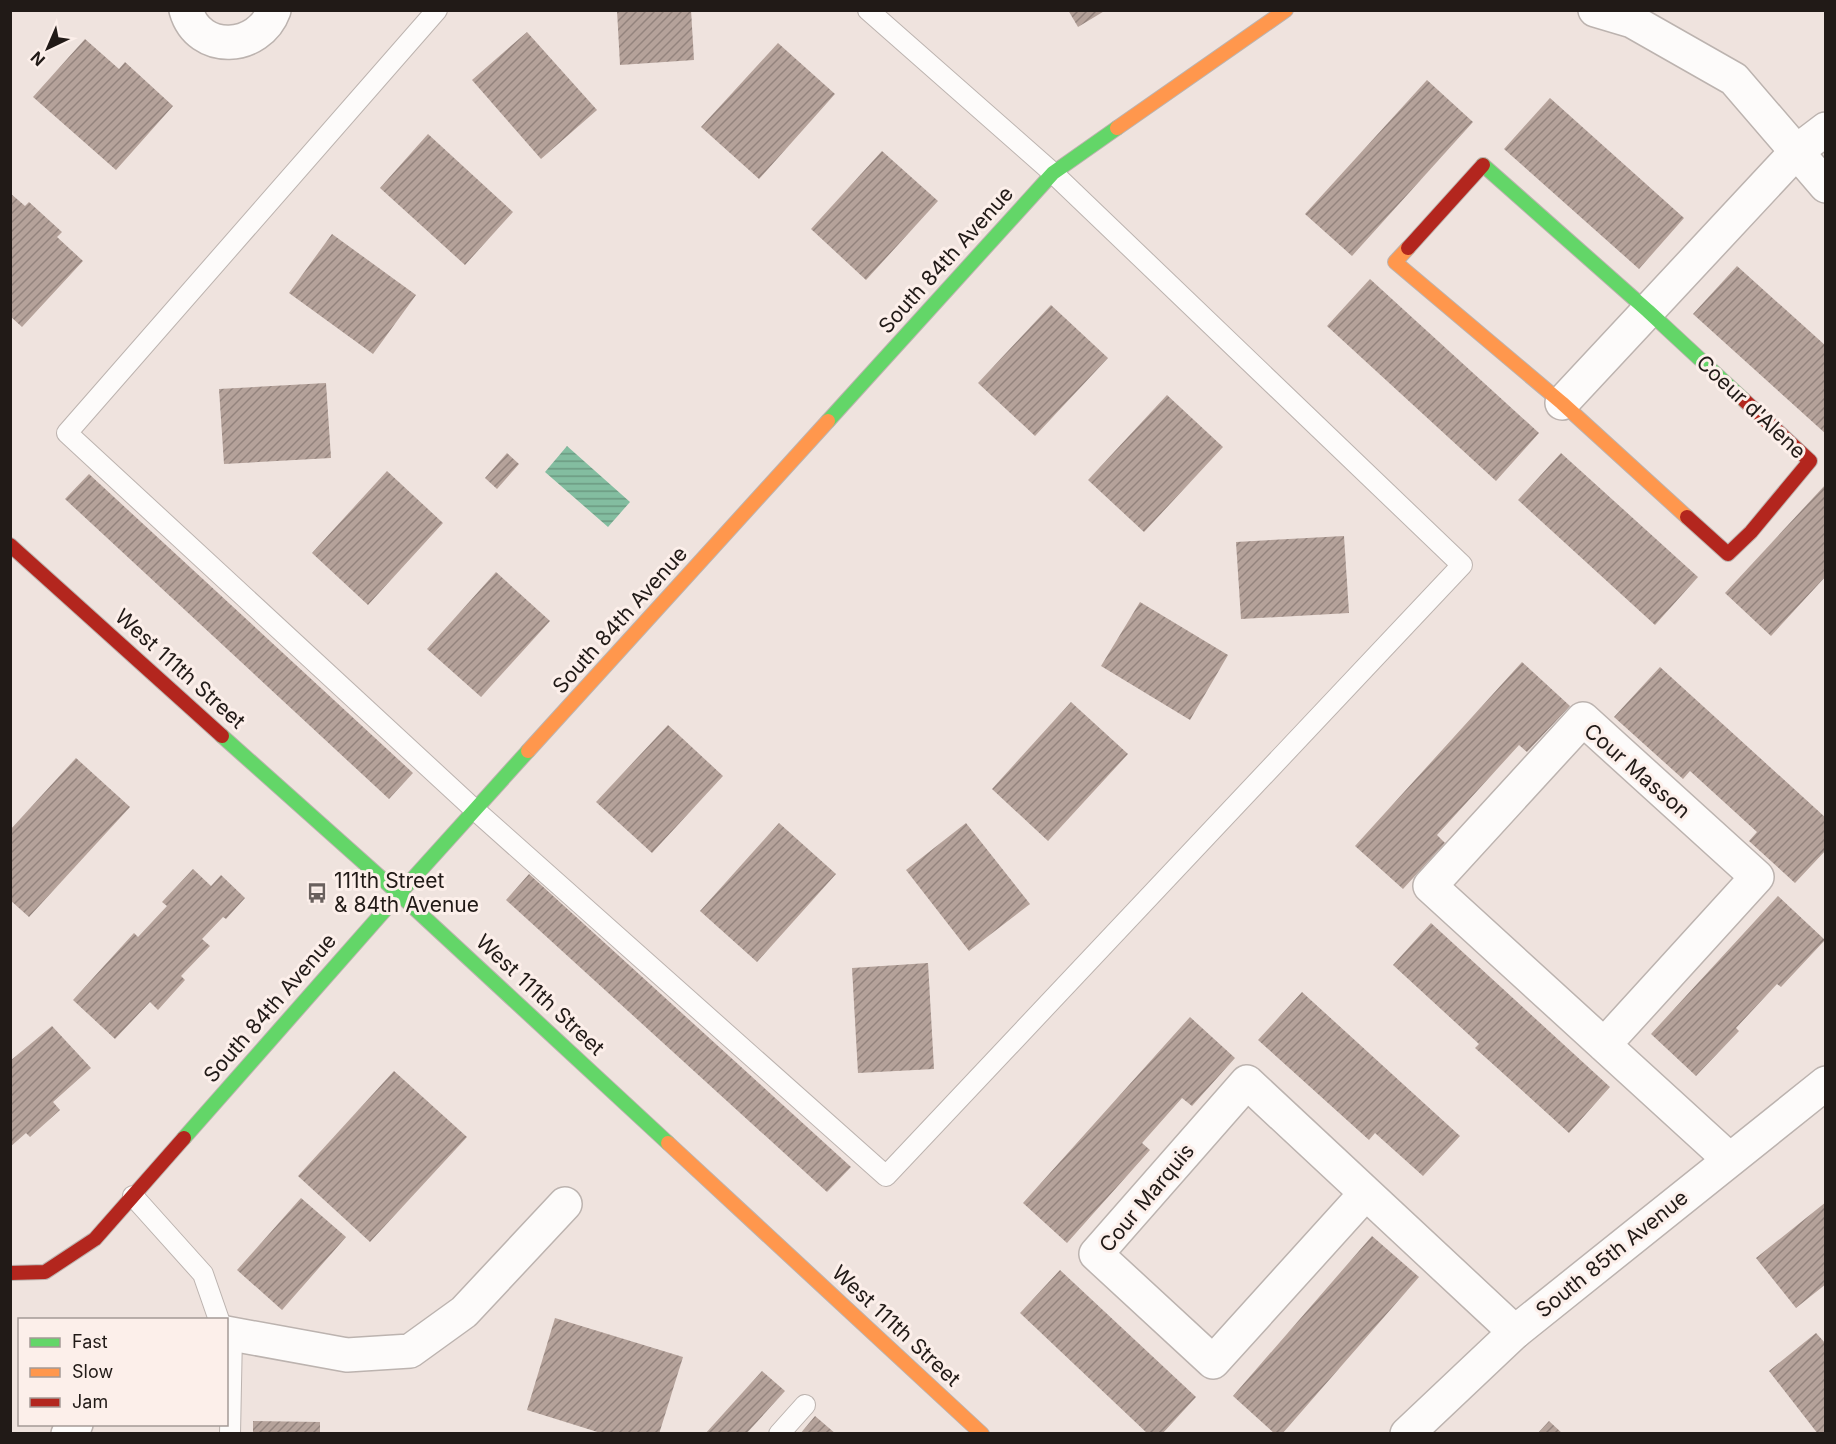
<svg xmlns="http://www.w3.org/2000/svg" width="1836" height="1444" viewBox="0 0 1836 1444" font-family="Inter,sans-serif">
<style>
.water{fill:url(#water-rules)}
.building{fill:url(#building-hatch)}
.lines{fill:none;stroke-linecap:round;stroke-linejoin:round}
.lane-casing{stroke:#bcb3af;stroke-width:22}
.street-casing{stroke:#bcb3af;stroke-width:36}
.fast-casing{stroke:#bcb3af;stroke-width:16}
.slow-casing{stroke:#bcb3af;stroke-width:16}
.jam-casing{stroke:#bcb3af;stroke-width:16}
.lane{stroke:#fdfbfa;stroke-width:20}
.street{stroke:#fdfbfa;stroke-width:33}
.fast{stroke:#63d668;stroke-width:14}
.slow{stroke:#ff974d;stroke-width:14}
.jam{stroke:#b3261e;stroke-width:14}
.labels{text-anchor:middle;stroke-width:6;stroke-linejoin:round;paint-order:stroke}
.street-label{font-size:21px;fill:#211a17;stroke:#fcefea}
.poi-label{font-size:21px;fill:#211a17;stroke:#fcefea;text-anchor:start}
</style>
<defs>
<pattern id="water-rules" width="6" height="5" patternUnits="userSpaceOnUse" patternTransform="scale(1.5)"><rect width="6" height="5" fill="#83bda0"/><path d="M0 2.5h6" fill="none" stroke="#6b9981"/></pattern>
<pattern id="building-hatch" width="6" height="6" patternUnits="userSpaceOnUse" patternTransform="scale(1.5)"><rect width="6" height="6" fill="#b5a29a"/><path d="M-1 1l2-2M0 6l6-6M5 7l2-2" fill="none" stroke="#93837d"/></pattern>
</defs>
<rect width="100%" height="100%" fill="#efe3de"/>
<path class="water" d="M567,446L630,502L608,527L545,472Z"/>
<g class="building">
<path d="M617,10H691L694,60L620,65Z"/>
<path d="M1068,10H1106L1078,27Z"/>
<path d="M527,32L597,110L541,159L472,80Z"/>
<path d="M85,39L119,69L125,62L173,106L116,170L33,97Z"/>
<path d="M778,43L835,94L759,179L701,127Z"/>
<path d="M1427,80L1473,122L1352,256L1305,214Z"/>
<path d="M1550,98L1684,218L1639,269L1504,149Z"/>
<path d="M428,134L513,212L465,265L380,188Z"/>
<path d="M882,151L938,201L866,280L811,229Z"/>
<path d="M10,193L25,206L29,202L62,232L57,237L83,261L22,327L10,316Z"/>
<path d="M332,234L416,295L373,354L289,293Z"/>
<path d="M1737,266L1826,346V434L1693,314Z"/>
<path d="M1370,279L1539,433L1496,481L1327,326Z"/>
<path d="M1051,305L1108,358L1035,436L978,383Z"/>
<path d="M326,383L331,458L224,464L219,389Z"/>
<path d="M1167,395L1223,447L1144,532L1088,480Z"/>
<path d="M507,453L519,464L497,489L485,478Z"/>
<path d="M1561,453L1698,577L1655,625L1518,500Z"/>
<path d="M387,471L443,523L368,605L312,553Z"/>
<path d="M89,474L413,773L389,799L65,499Z"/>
<path d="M1826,484V576L1771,636L1725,593Z"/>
<path d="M1344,536L1349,613L1241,619L1236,542Z"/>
<path d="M496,572L550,621L481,697L427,649Z"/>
<path d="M1140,602L1228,655L1190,720L1101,666Z"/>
<path d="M1522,662L1570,706L1527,752L1519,745L1437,835L1445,843L1403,889L1355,846Z"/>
<path d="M1660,667L1826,818V850L1795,883L1749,841L1757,832L1690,771L1683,779L1614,717Z"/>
<path d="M1071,702L1128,754L1048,841L992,789Z"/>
<path d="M668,725L723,776L652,853L596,802Z"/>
<path d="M76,758L130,807L29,917L10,900V830Z"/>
<path d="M779,823L836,874L757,962L700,911Z"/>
<path d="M966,823L1030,904L969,951L906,870Z"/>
<path d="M193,869L211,886L221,875L245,898L226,919L223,917L202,939L210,946L181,976L185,980L158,1010L150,1002L115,1039L73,1000L134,933L138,937L167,906L162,902Z"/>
<path d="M529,874L851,1167L827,1192L506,900Z"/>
<path d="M1778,896L1825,940L1781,987L1777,984L1736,1028L1739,1031L1696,1076L1651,1034Z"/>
<path d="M1431,923L1610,1087L1569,1133L1475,1048L1479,1044L1393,965Z"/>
<path d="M928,963L934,1069L858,1073L852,968Z"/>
<path d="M1302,992L1460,1136L1423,1176L1375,1133L1369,1140L1258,1040Z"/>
<path d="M1190,1017L1235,1058L1192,1106L1182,1098L1142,1143L1150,1150L1067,1243L1023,1203Z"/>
<path d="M52,1026L91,1068L53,1102L60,1110L30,1137L26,1133L10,1147V1061Z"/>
<path d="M394,1071L467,1137L370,1242L298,1176Z"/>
<path d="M301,1198L346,1237L282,1310L237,1270Z"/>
<path d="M1826,1202V1284L1796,1308L1756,1258Z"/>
<path d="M1372,1236L1419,1277L1282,1434H1275L1233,1396Z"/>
<path d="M1060,1270L1196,1397L1162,1434H1148L1020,1313Z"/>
<path d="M555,1318L683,1357L659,1434H604L527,1410Z"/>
<path d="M1816,1333L1826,1344V1434H1818L1769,1371Z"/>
<path d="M762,1371L785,1391L746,1434H705Z"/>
<path d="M815,1416L836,1434H800Z"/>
<path d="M253,1421L320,1422V1434H253Z"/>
<path d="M1549,1421L1563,1434H1537Z"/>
</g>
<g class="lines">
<g class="lane-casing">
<g id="lane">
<path d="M437,10L67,433L475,810L886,1176L1462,565L1053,173L868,10"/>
<path d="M133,1196L203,1274L219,1320"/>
<path d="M230,1434L232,1334"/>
<path d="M779,1434L805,1405"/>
</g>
</g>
<g class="street-casing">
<g id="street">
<path d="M186,10C199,55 259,51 274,10"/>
<path d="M1595,10L1632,21L1734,79L1826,186"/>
<path d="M1562,403L1797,151L1826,129"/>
<path d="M1604,1045L1757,877L1583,719L1430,886L1729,1159"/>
<path d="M1366,1193L1213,1362L1096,1254L1247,1082L1515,1332"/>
<path d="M226,1333L347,1355L410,1351L464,1312L565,1204"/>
<path d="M68,1434L76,1424"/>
<path d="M1407,1434L1515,1332L1826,1083"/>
</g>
</g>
<g class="fast-casing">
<g id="fast">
<path d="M1483,165L1648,311L1744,400"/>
<path d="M828,421L1053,173L1117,128"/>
<path d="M222,736L399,894L668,1143"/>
<path d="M184,1138L399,894L528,751"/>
</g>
</g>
<g class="slow-casing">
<g id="slow">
<path d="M1117,128L1286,10"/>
<path d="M1408,248L1395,262L1562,403L1687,517"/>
<path d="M528,751L828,421"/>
<path d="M668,1143L982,1434"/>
</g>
</g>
<g class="jam-casing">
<g id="jam">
<path d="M1408,248L1483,165"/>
<path d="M1687,517L1728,554L1751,532L1810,461L1744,400"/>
<path d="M10,545L222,736"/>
<path d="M10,1273L45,1272L95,1239L184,1138"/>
</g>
</g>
<use href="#lane" class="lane"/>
<use href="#street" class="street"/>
<use href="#fast" class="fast"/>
<use href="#slow" class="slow"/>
<use href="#jam" class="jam"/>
</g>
<defs>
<g id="bus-bare" transform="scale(1.62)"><path d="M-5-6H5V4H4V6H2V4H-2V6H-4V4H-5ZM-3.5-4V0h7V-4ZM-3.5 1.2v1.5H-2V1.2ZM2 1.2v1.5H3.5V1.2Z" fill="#69605d" stroke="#fcefea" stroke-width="2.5" paint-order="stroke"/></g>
</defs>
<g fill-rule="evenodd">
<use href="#bus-bare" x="317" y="893"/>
</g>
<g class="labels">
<g class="street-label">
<text transform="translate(946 260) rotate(-48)" y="7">South 84th Avenue</text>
<text transform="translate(1751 407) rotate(43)" y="7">Coeur d'Alene</text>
<text transform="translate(620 620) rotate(-48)" y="7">South 84th Avenue</text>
<text transform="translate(180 669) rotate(42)" y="7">West 111th Street</text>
<text transform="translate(1637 771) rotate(41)" y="7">Cour Masson</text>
<text transform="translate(540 995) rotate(43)" y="7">West 111th Street</text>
<text transform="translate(270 1008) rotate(-49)" y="7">South 84th Avenue</text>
<text transform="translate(1147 1198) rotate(-50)" y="7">Cour Marquis</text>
<text transform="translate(1612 1254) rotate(-39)" y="7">South 85th Avenue</text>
<text transform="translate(896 1326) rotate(43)" y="7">West 111th Street</text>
</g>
<g class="poi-label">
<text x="334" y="888">111th Street<tspan x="334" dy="24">&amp; 84th Avenue</tspan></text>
</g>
</g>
<rect width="1836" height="1444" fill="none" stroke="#211a17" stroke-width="24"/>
<rect x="18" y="1318" width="210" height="108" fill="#fcefea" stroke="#a49a96" stroke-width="1.5"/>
<rect x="30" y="1338" width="30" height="9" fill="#63d668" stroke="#a49a96" stroke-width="1.5"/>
<text x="72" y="1348" font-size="18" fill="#211a17">Fast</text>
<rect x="30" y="1368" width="30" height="9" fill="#ff974d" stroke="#a49a96" stroke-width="1.5"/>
<text x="72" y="1378" font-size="18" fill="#211a17">Slow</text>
<rect x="30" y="1398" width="30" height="9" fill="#b3261e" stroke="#a49a96" stroke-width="1.5"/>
<text x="72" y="1408" font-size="18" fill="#211a17">Jam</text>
<g transform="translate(48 48) rotate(224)" stroke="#fcefea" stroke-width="4.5" paint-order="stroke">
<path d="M0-4.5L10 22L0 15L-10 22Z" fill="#211a17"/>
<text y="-9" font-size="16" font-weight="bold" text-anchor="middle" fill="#211a17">N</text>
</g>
</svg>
